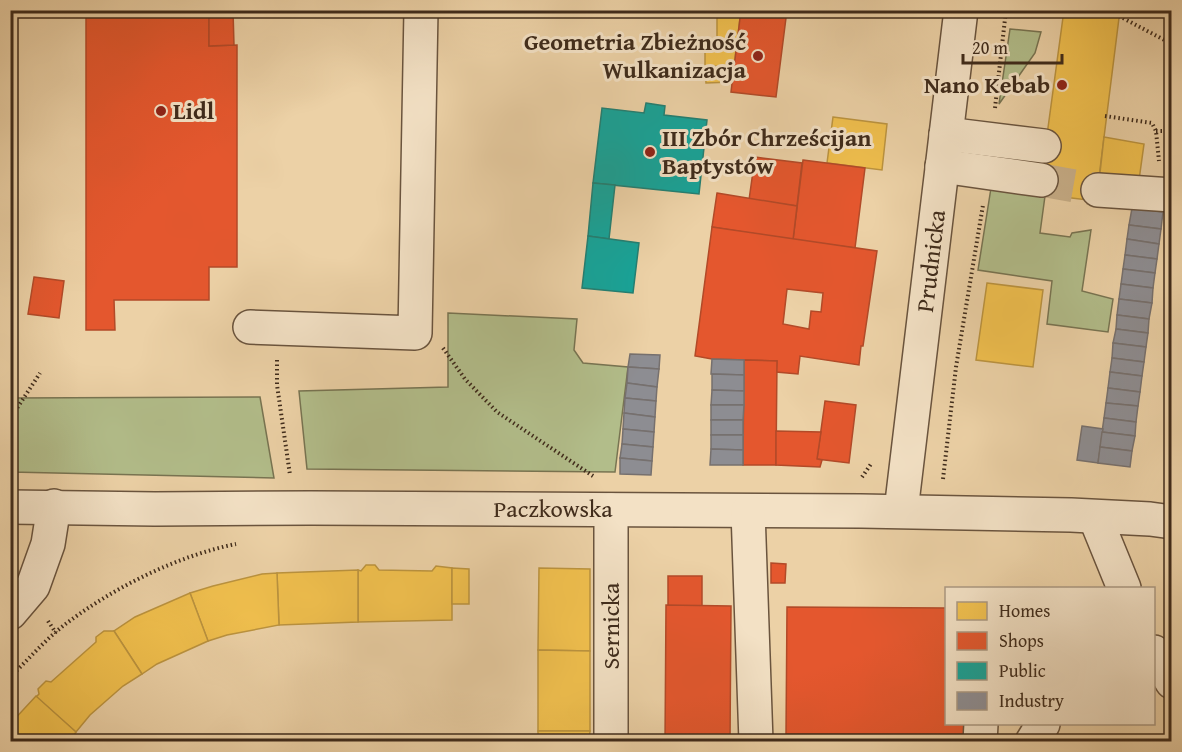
<svg xmlns="http://www.w3.org/2000/svg" width="1182" height="752" viewBox="0 0 1182 752" font-family="'Gentium Book Plus',serif">
<style>
.green{fill:#b2bd8a;stroke:#787452;stroke-width:1.5}
.homes{fill:#f2c14e;stroke:#bc943f;stroke-width:1.5}
.shops{fill:#e4572e;stroke:#b24a28;stroke-width:1.5;fill-rule:evenodd}
.public{fill:#17a398;stroke:#237f72;stroke-width:1.5}
.industry{fill:#8d8d92;stroke:#76706e;stroke-width:1.5}
.lines{fill:none;stroke-linecap:round;stroke-linejoin:round}
.minor-tunnel{stroke:#c9b08a;stroke-width:33;stroke-dasharray:33 16;stroke-linecap:butt}
.minor-casing{stroke:#6a543e;stroke-width:36}
.path{stroke:#3f2b1b;stroke-width:4;stroke-dasharray:1.5 3;stroke-linecap:butt}
.minor{stroke:#f3e1c5;stroke-width:33}
.poi-dot{fill:#8f2418;stroke:#f3e1c5;stroke-width:2}
.labels{text-anchor:middle;stroke-width:6;stroke-linejoin:round;paint-order:stroke}
.poi-label{font-size:24px;font-weight:bold;fill:#3f2b1b;stroke:#f3e1c5;text-anchor:end}
.street-label{font-size:24px;fill:#3f2b1b;stroke:#f3e1c5}
</style>
<rect width="100%" height="100%" fill="#ecd1a6"/>
<filter id="stains"><feTurbulence type="fractalNoise" baseFrequency=".00333" numOctaves="4"/><feColorMatrix values="0 0 0 0 .2 0 0 0 0 .09 0 0 0 0 .02 0 0 0 .5 -.17"/></filter>
<radialGradient id="worn" r=".72"><stop offset=".6" stop-color="#630" stop-opacity="0"/><stop offset="1" stop-color="#630" stop-opacity=".3"/></radialGradient>
<g class="green">
<path d="M1010,29L1041,32L1035,53L999,104Z"/>
<path d="M991,188L1045,196L1040,233L1070,237L1072,233L1091,230L1082,291L1113,299L1108,332L1047,324L1052,281L978,270Z"/>
<path d="M448,313L577,319L574,350L583,363L628,367L615,472L307,469L299,391L448,387Z"/>
<path d="M260,397L274,478L11,472V398Z"/>
</g>
<g class="homes">
<path d="M717,10H741L736,50H717Z"/>
<path d="M1064,10H1120L1096,201L1039,194Z"/>
<path d="M705,50H736L734,67L705,66Z"/>
<path d="M705,66L734,67L732,82L706,83Z"/>
<path d="M833,117L887,124L882,170L827,163Z"/>
<path d="M1104,137L1144,144L1139,180L1100,173Z"/>
<path d="M987,283L1043,290L1033,367L976,360Z"/>
<path d="M366,565H375L379,570L432,571L436,566L452,568V620L358,622V570L361,571Z"/>
<path d="M452,568L469,569V604H452Z"/>
<path d="M539,568L590,569V651L538,650Z"/>
<path d="M358,570V622L279,625L277,573Z"/>
<path d="M277,573L279,625L227,635L208,641L190,593L213,586L262,574Z"/>
<path d="M190,593L208,641L157,664L142,674L114,631L135,617Z"/>
<path d="M104,631H114L142,674L123,686L90,715L76,732L36,697L39,694L38,689L46,681L51,682L96,642V637Z"/>
<path d="M538,650L590,651V731H538Z"/>
<path d="M36,696L76,732L69,742H10V724Z"/>
<path d="M538,731H590L589,742H538Z"/>
</g>
<g class="shops">
<path d="M86,10H209V46L237,45V267H209V300H114L115,330H86Z"/>
<path d="M209,10H233L234,45L209,46Z"/>
<path d="M741,10H787L776,97L731,92Z"/>
<path d="M838,10H877L876,17L838,13Z"/>
<path d="M755,157L802,163L797,206L749,200Z"/>
<path d="M803,160L865,168L855,248L793,240Z"/>
<path d="M717,193L797,206L793,240L712,227Z"/>
<path d="M712,227L877,251L863,346H861L859,365L800,356L798,374L776,372L777,361L712,359L695,356ZM787,289L823,293L821,312L811,311L809,329L783,324Z"/>
<path d="M34,277L64,281L59,318L28,314Z"/>
<path d="M744,360L777,361L776,465H743Z"/>
<path d="M825,401L856,405L849,463L817,459Z"/>
<path d="M776,431L821,432L817,459L822,460L820,467L776,465Z"/>
<path d="M771,563L786,564L785,583H771Z"/>
<path d="M668,576H702V608L668,607Z"/>
<path d="M666,605L731,606L730,742H665Z"/>
<path d="M787,607L946,608V724H965L966,734H786Z"/>
</g>
<g class="public">
<path d="M646,103L665,106L664,115L707,120L699,194L593,183L602,108L644,113Z"/>
<path d="M593,183L615,185L609,239L588,236Z"/>
<path d="M588,236L639,243L633,293L582,288Z"/>
</g>
<g class="industry">
<path d="M1132,208L1163,212L1161,229L1129,225Z"/>
<path d="M1129,225L1161,229L1159,244L1127,239Z"/>
<path d="M1127,239L1159,244L1157,259L1125,255Z"/>
<path d="M1125,255L1157,259L1155,273L1123,269Z"/>
<path d="M1123,269L1155,273L1153,288L1121,284Z"/>
<path d="M1121,284L1153,288L1152,303L1119,299Z"/>
<path d="M1119,299L1152,303L1149,319L1117,315Z"/>
<path d="M1117,315L1149,319L1148,333L1116,329Z"/>
<path d="M1116,329L1148,333L1146,347L1113,343Z"/>
<path d="M1113,343L1146,347L1144,362L1112,358Z"/>
<path d="M630,354L660,355L659,369L628,367Z"/>
<path d="M1112,358L1144,362L1142,376L1110,372Z"/>
<path d="M712,359L744,360V375L711,374Z"/>
<path d="M628,367L659,369L657,387L627,383Z"/>
<path d="M1110,372L1142,376L1140,392L1108,388Z"/>
<path d="M712,374L744,375V391L712,390Z"/>
<path d="M627,383L657,387L656,401L625,398Z"/>
<path d="M1108,388L1140,392L1138,406L1106,403Z"/>
<path d="M712,390L744,391V405H711Z"/>
<path d="M625,398L656,401L655,417L624,413Z"/>
<path d="M1106,403L1138,406L1136,422L1104,418Z"/>
<path d="M711,405H744L743,420H711Z"/>
<path d="M624,413L655,417L654,432L623,429Z"/>
<path d="M1104,418L1136,422L1135,436L1102,432Z"/>
<rect x="711" y="420" width="32" height="15"/>
<path d="M1082,426L1103,429L1098,463L1077,460Z"/>
<path d="M623,429L654,432L653,447L622,444Z"/>
<path d="M1102,432L1135,436L1132,451L1100,447Z"/>
<path d="M711,435H743V450L711,449Z"/>
<path d="M622,444L653,447L652,461L620,458Z"/>
<path d="M1100,447L1132,451L1130,467L1098,463Z"/>
<path d="M711,449L743,450V465H710Z"/>
<path d="M620,458L652,461L651,475L620,474Z"/>
</g>
<g class="lines">
<path class="minor-tunnel" d="M1041,180L1098,190"/>
<g class="minor-casing">
<g id="minor">
<path d="M946,134L1044,146"/>
<path d="M942,166L1041,180"/>
<path d="M1098,190L1172,195"/>
<path d="M250,327L415,333L421,10"/>
<path d="M10,507L155,509L311,508L861,511L1071,515L1150,519L1172,522"/>
<path d="M748,511L756,742"/>
<path d="M901,511L961,10"/>
<path d="M1095,517L1124,588"/>
<path d="M10,613L33,586L48,544L54,506"/>
<path d="M1154,652L1172,682"/>
<path d="M611,742V510"/>
<path d="M980,742L981,724"/>
<path d="M1032,742L1043,724"/>
</g>
</g>
<g class="path">
<path d="M1119,16L1172,44"/>
<path d="M995,108L1006,10"/>
<path d="M1105,116L1152,123L1156,131L1159,161"/>
<path d="M1156,131H1172"/>
<path d="M443,348L465,379L497,412L593,476"/>
<path d="M277,360V385L290,475"/>
<path d="M10,419L40,373"/>
<path d="M862,477L871,464"/>
<path d="M943,479L956,367L983,205"/>
<path d="M48,621L56,633"/>
<path d="M10,677C28,660 44,641 63,626C111,589 176,556 236,544"/>
</g>
<use href="#minor" class="minor"/>
</g>
<g class="poi-dot">
<circle cx="758" cy="56" r="6"/>
<circle cx="1062" cy="85" r="6"/>
<circle cx="161" cy="111" r="6"/>
<circle cx="650" cy="152" r="6"/>
</g>
<g class="labels">
<g class="poi-label">
<text x="746" y="50">Geometria Zbieżność<tspan x="746" dy="28">Wulkanizacja</tspan></text>
<text x="1050" y="93">Nano Kebab</text>
<text x="173" y="119" text-anchor="start">Lidl</text>
<text x="662" y="146" text-anchor="start">III Zbór Chrześcijan<tspan x="662" dy="28">Baptystów</tspan></text>
</g>
<g class="street-label">
<text transform="translate(931 261) rotate(-83)" y="8">Prudnicka</text>
<text x="553" y="517">Paczkowska</text>
<text transform="translate(611 626) rotate(-90)" y="8">Sernicka</text>
</g>
</g>
<rect width="1182" height="752" fill="none" stroke="#ecd1a6" stroke-width="36"/>
<rect x="12" y="12" width="1158" height="728" fill="none" stroke="#3f2b1b" stroke-width="3"/>
<rect x="18" y="18" width="1146" height="716" fill="none" stroke="#3f2b1b" stroke-width="1.5"/>
<rect x="945" y="587" width="210" height="138" fill="#f3e1c5" stroke="#ab9881" stroke-width="1.5"/>
<rect x="957" y="602" width="30" height="18" fill="#f2c14e" stroke="#ab9881" stroke-width="1.5"/>
<text x="999" y="617" font-size="18" fill="#3f2b1b">Homes</text>
<rect x="957" y="632" width="30" height="18" fill="#e4572e" stroke="#ab9881" stroke-width="1.5"/>
<text x="999" y="647" font-size="18" fill="#3f2b1b">Shops</text>
<rect x="957" y="662" width="30" height="18" fill="#17a398" stroke="#ab9881" stroke-width="1.5"/>
<text x="999" y="677" font-size="18" fill="#3f2b1b">Public</text>
<rect x="957" y="692" width="30" height="18" fill="#8d8d92" stroke="#ab9881" stroke-width="1.5"/>
<text x="999" y="707" font-size="18" fill="#3f2b1b">Industry</text>
<path d="M963 54v9h99v-9" fill="none" stroke="#3f2b1b" stroke-width="3"/>
<text x="972" y="54" font-size="18" fill="#3f2b1b" stroke="#f3e1c5" stroke-width="4.5" paint-order="stroke">20 m</text>
<rect width="100%" height="100%" filter="url(#stains)"/>
<rect width="100%" height="100%" fill="url(#worn)"/>
</svg>
